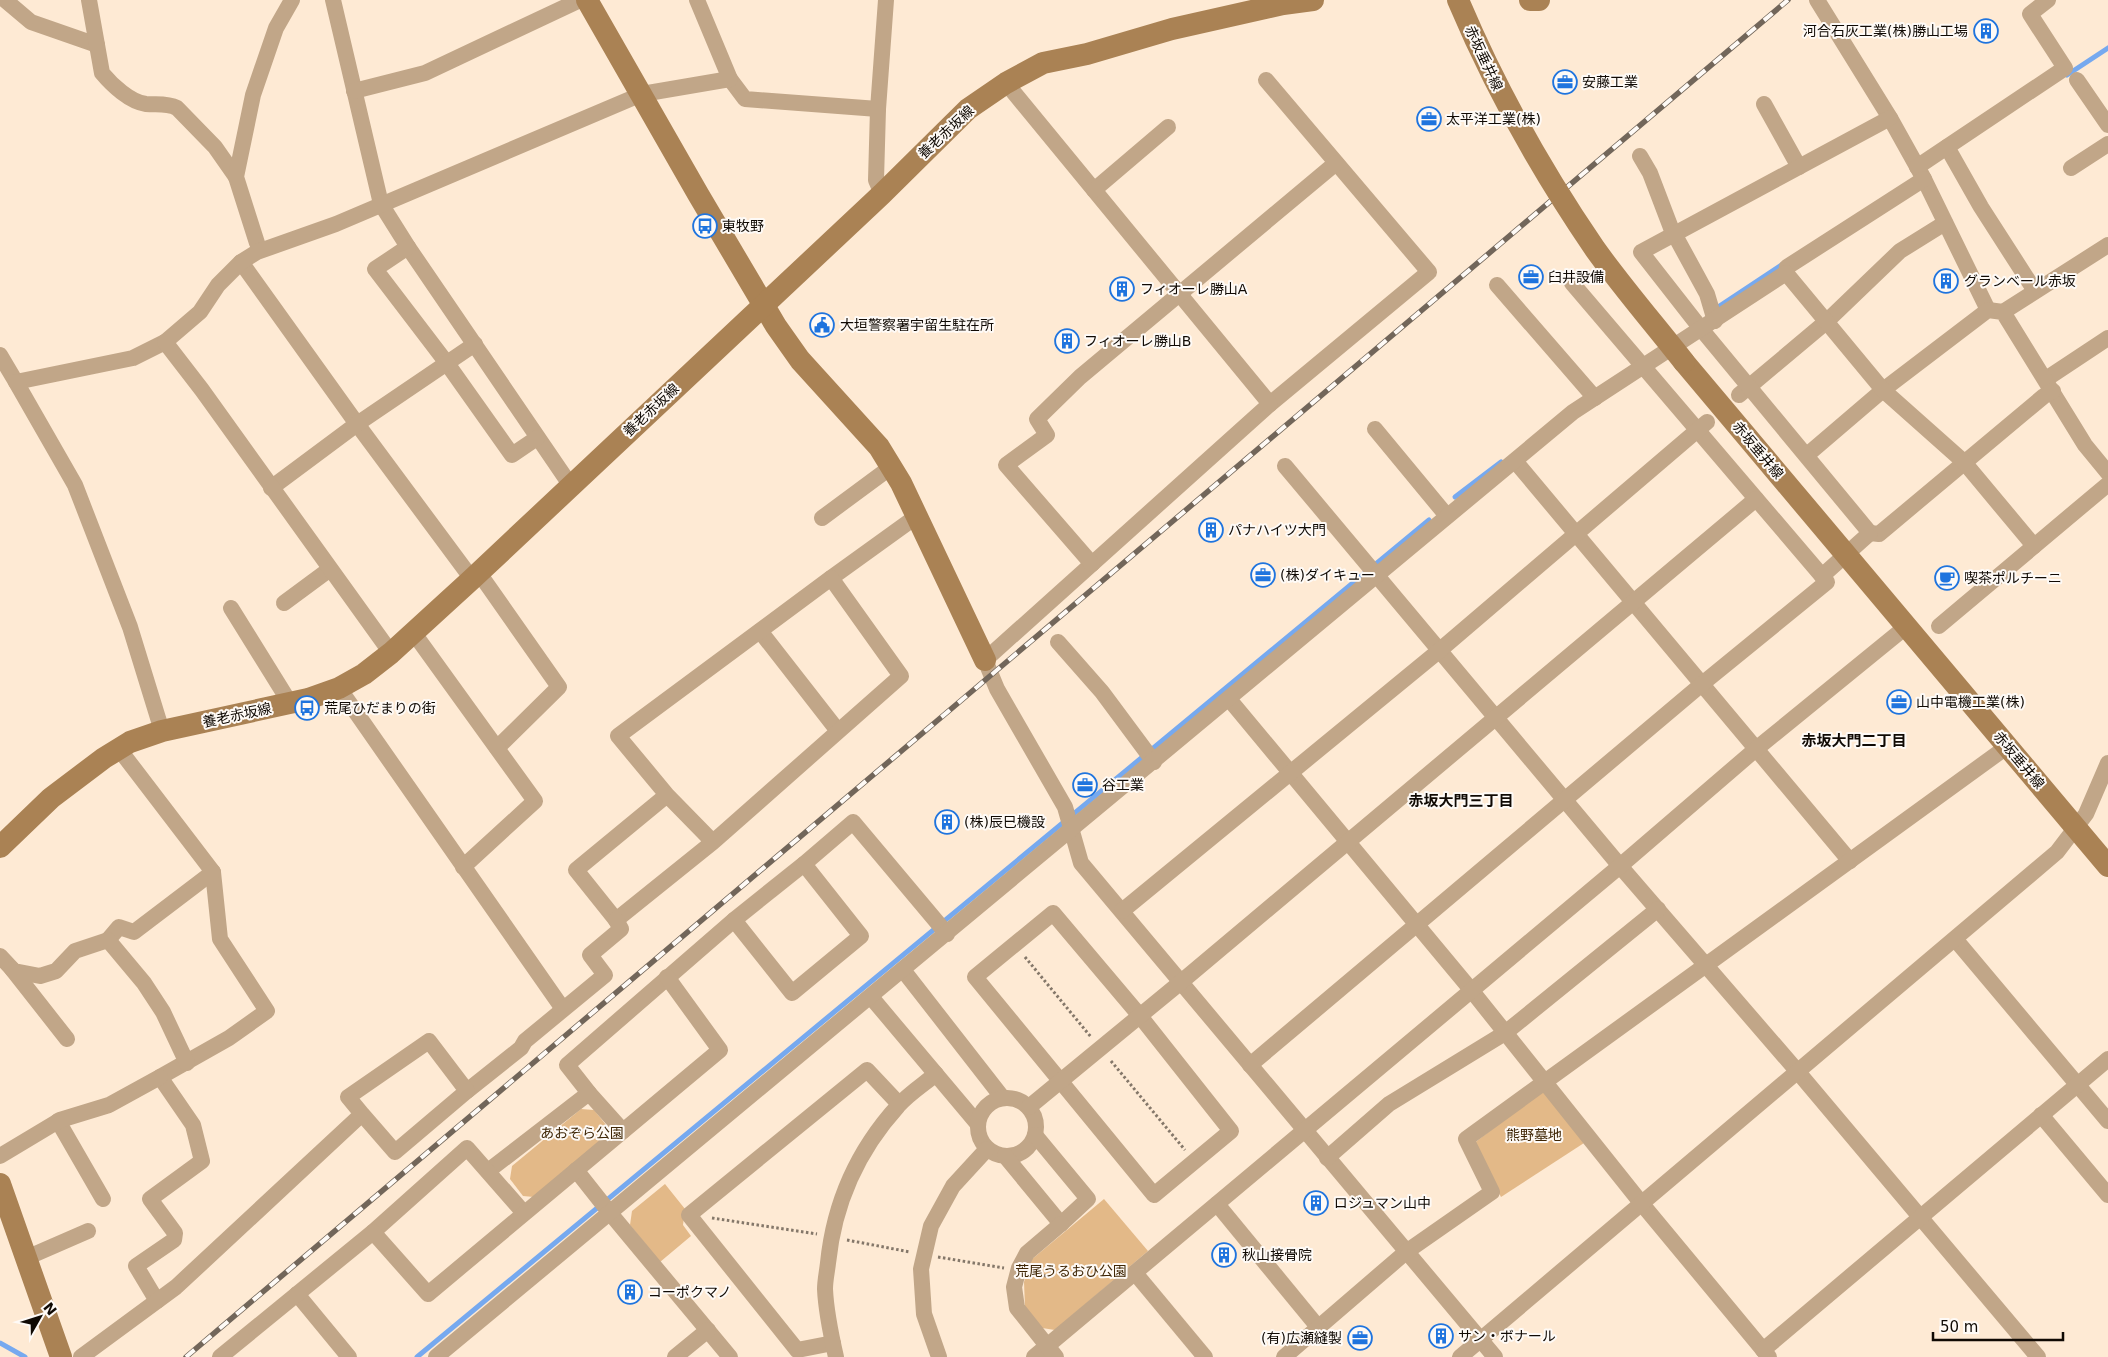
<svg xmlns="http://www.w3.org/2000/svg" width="2108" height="1357" viewBox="0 0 2108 1357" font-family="'DejaVu Sans','Noto Sans JP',sans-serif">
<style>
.green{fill:#e3b988}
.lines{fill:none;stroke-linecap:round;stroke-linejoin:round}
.stream{stroke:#76a9ef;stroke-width:5}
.path{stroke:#847769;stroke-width:3;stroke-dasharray:2.5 2.5;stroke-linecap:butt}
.street{stroke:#c1a688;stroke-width:16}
.secondary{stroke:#aa8254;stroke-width:22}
.rail-casing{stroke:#72665a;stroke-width:5.5}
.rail{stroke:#fefaf6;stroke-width:4;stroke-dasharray:11;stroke-linecap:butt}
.secondary-bridge{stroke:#aa8254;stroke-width:22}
.labels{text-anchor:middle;stroke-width:4;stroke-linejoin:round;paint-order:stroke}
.poi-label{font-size:14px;fill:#100a04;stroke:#fefaf6;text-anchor:start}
.street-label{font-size:14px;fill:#100a04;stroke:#fefaf6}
.park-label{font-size:14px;fill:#3f2605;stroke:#fefaf6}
.neighbourhood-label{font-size:15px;font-weight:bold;fill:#100a04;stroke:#fefaf6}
</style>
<rect width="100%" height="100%" fill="#feead4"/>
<g class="green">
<path d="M1543,1090L1584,1143L1501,1197L1473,1144Z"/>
<path d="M581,1109L594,1110L607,1126L606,1138L534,1197L523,1196L510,1179L512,1166Z"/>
<path d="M665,1184L685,1209L683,1225L691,1236L660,1262L630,1225L632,1211Z"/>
<path d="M1104,1199L1148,1251L1055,1330L1042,1328L1025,1307L1024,1282L1031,1260Z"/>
</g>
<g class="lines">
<g class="stream">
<path d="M2067,75L2108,48"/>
<path d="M1715,309L1783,264"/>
<path d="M1455,497L1501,462"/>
<path d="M0,1343L25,1357"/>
<path d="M417,1357L1429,520"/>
</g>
<g class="path">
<path d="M1025,957L1091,1037"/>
<path d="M1111,1061L1185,1150"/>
<path d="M712,1218L817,1234"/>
<path d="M847,1240L910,1252"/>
<path d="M938,1257L1004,1268"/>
<path d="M1034,1274L1046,1276"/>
</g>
<g class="street">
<path d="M5,0L31,22L97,45"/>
<path d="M89,0L102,73C112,85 130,102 146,104C157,105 167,103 177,108L215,147L236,177"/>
<path d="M333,0L381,204L408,247L571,486"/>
<path d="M1817,0L1890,118L1924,179L1988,310"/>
<path d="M730,79L745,99L878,109"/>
<path d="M1266,80L1429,272L1270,404"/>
<path d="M2077,80L2108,125"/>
<path d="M1006,83L1270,404L985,660L997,689L1065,807L1081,863L1495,1357"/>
<path d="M354,91L425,73L580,0"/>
<path d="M1764,104L1799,167"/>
<path d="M1947,147L1981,207L2035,291"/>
<path d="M1640,156L1650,173L1671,228L1707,294L1715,321"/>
<path d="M1917,167L2065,68L2030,14L2048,0"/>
<path d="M2071,168L2108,144"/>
<path d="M1094,190L1168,127"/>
<path d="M882,194L876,180L878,109L886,0"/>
<path d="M257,243L236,177L253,95L276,28L292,0"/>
<path d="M408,247L375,269L446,362L512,455L537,438"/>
<path d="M241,262L357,424L472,579"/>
<path d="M1786,273L1787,267L1924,179"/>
<path d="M1572,283L1822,576"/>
<path d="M1497,285L1595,398"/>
<path d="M2003,312L2108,245"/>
<path d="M0,355L16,382L133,358L165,342"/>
<path d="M2046,379L2108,338"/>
<path d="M16,382L75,485L130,627L162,731"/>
<path d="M1739,395L1826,322L1900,251L1945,223"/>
<path d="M1375,429L1447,516"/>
<path d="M1807,455L1883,390L1988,310L2003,312L2085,445L2108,473"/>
<path d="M1515,461L1850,861"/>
<path d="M1285,466L1620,866L1798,1072L2038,1357"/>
<path d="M271,488L357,424L475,344"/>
<path d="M822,518L891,467"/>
<path d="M1870,533L1879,534L2044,396L2053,391"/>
<path d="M1092,564L1006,465L1047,435L1037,419L1080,377L1336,163"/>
<path d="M479,573L559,687L497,748"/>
<path d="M831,578L917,516"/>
<path d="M284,603L330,569"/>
<path d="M231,608L290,703"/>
<path d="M1939,626L2108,484"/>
<path d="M760,631L838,731"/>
<path d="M413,632L535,801L463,867"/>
<path d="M1058,642L1102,692L1154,762"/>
<path d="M391,653L202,390L165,342L200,312L218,285L241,262L257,252L336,224L642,94L730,79L697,0"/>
<path d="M339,688L563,1009"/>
<path d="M1229,699L1472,991L1642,1204L1769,1357"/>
<path d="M119,749L213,872L220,939L267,1011L229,1038L160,1077L193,1125L202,1161L150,1199L175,1233L174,1240L136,1266L157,1301"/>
<path d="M667,795L576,870L616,920L713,842L901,676L831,578L618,736L667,795L713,842"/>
<path d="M1122,911L1440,650L1707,422"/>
<path d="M1053,913L1140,1016L1231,1131L1154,1195L975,977Z"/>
<path d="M734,920L804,864"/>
<path d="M1955,939L2108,1121"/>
<path d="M108,940L119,927L134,932L213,872"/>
<path d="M0,956L14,971L40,976L56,971L75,951L108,940L144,983L163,1012L187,1063"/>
<path d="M12,969L67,1039"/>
<path d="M903,970L1002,1097"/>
<path d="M871,997L977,1123"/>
<path d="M1250,1065L1702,684L1827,582L1822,576L1870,533L1702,330L1641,252L1890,118"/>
<path d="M467,1091L521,1048L525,1041L605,975L590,955L621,929L616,920"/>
<path d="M589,1093L567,1065L734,920L792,993L861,936L804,864L853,822L947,934"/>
<circle cx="1007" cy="1127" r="29"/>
<path d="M1029,1107L1181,982L1756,499"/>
<path d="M2041,1115L2108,1195"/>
<path d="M58,1121L103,1199"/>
<path d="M0,1156L60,1120L109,1105L160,1077"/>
<path d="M1005,1156L1061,1224L1088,1199L1035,1135"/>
<path d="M1327,1158L1389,1104L1505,1033L1658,909"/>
<path d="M576,1170L610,1213L730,1357"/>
<path d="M488,1171L589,1093L623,1131"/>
<path d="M1217,1204L1318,1327"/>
<path d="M373,1232L467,1148L524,1213"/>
<path d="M26,1258L88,1231"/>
<path d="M1135,1273L1205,1357"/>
<path d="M297,1294L349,1357"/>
<path d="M833,1343L797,1350L689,1215L867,1070L899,1104"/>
<path d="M1763,1350L2108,1059"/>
<path d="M81,1357L176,1287L362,1114L348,1097L429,1041L467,1091L395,1152L362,1114"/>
<path d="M220,1357L373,1232L428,1294L720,1050L667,977"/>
<path d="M436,1357L1573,412L1786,273L1883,390L1964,462L2034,546"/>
<path d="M675,1357L708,1330"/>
<path d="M836,1357C831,1335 826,1312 825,1289C825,1281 827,1272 828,1263C834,1204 858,1150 898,1106C908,1094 924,1084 936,1074"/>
<path d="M939,1357L924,1314L921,1269L931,1226L953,1186L987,1149"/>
<path d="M1034,1357L1620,866L1756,749L1907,626"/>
<path d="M1056,1357L1017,1308L1014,1287L1019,1268L1027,1253L1061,1224"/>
<path d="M1284,1357L1406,1252L1492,1192L1466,1139L2008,746"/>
<path d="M1460,1357L2057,852L2086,814L2108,763"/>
</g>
<g class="secondary">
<path d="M587,0L698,194L776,326L800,360L879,447L901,483L985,660"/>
<path d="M1530,0H1539"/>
<path d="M1684,362L2108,866"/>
<path d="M0,847L51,798L104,758L130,742L162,731L308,699L339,688L364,674L391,653L472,579L882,194L968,109L1006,83L1043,63L1087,54L1172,29L1283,4L1313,0"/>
<path d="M0,1184L61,1357"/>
</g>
<g class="rail-casing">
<path id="rail" d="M186,1357L1788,0"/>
</g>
<use href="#rail" class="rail"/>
<path class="secondary-bridge" d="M1458,0C1495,88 1541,170 1595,249C1623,288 1655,325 1684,362"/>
</g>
<defs>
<g id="building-ring" transform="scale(1.25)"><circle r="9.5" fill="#fefaf6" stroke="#1f74de" stroke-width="1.5"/><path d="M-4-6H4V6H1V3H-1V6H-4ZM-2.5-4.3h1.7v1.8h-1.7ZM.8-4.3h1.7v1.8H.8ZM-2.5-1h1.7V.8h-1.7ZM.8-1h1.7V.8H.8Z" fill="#1f74de"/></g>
<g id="office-ring" transform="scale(1.25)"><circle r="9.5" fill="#fefaf6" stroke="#1f74de" stroke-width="1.5"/><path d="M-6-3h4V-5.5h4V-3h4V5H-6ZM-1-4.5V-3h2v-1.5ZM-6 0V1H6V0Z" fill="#1f74de"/></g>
<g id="bus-ring" transform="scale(1.25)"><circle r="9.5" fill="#fefaf6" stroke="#1f74de" stroke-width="1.5"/><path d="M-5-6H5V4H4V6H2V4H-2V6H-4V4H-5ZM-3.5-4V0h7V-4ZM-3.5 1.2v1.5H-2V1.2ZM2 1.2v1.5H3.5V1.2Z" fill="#1f74de"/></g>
<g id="civic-ring" transform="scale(1.25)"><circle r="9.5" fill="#fefaf6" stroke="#1f74de" stroke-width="1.5"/><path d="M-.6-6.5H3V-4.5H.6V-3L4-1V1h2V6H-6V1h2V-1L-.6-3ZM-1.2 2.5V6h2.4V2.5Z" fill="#1f74de"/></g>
<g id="cafe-ring" transform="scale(1.25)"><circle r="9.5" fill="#fefaf6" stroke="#1f74de" stroke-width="1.5"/><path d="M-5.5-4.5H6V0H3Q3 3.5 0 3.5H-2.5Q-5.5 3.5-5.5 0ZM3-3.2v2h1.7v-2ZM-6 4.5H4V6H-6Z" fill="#1f74de"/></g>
</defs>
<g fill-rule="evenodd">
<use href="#building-ring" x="1986" y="31"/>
<use href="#office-ring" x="1565" y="82"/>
<use href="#office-ring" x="1429" y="119"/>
<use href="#bus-ring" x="705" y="226"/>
<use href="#office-ring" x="1531" y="277"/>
<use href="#building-ring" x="1946" y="281"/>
<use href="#building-ring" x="1122" y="289"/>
<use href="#civic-ring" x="822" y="325"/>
<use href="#building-ring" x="1067" y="341"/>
<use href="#building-ring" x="1211" y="530"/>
<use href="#office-ring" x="1263" y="575"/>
<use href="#cafe-ring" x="1947" y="578"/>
<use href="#office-ring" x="1899" y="702"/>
<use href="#bus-ring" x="307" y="708"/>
<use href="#office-ring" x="1085" y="785"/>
<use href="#building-ring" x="947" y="822"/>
<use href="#building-ring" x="1316" y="1203"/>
<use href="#building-ring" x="1224" y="1255"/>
<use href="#building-ring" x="630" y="1292"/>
<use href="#building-ring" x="1441" y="1336"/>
<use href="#office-ring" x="1360" y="1338"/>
</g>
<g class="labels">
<g class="poi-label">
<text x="1968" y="36" text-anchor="end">河合石灰工業(株)勝山工場</text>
<text x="1582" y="87">安藤工業</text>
<text x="1446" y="124">太平洋工業(株)</text>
<text x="722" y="231">東牧野</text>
<text x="1548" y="282">臼井設備</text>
<text x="1964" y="286">グランベール赤坂</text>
<text x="1140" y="294">フィオーレ勝山A</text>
<text x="840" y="330">大垣警察署宇留生駐在所</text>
<text x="1084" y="346">フィオーレ勝山B</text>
<text x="1228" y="535">パナハイツ大門</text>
<text x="1280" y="580">(株)ダイキュー</text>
<text x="1964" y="583">喫茶ポルチーニ</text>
<text x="1916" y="707">山中電機工業(株)</text>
<text x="324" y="713">荒尾ひだまりの街</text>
<text x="1102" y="790">谷工業</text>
<text x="964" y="827">(株)辰巳機設</text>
<text x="1334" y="1208">ロジュマン山中</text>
<text x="1242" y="1260">秋山接骨院</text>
<text x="648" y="1297">コーポクマノ</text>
<text x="1458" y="1341">サン・ボナール</text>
<text x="1342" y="1343" text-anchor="end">(有)広瀬縫製</text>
</g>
<g class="street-label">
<text transform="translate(1484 58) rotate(65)" y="5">赤坂垂井線</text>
<text transform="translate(946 132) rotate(-43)" y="5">養老赤坂線</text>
<text transform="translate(651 410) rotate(-43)" y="5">養老赤坂線</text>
<text transform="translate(1758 450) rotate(50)" y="5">赤坂垂井線</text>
<text transform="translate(237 715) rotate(-12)" y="5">養老赤坂線</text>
<text transform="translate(2019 760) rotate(50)" y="5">赤坂垂井線</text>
</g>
<g class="park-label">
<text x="582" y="1138">あおぞら公園</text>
<text x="1534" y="1140">熊野墓地</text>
<text x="1071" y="1276">荒尾うるおひ公園</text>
</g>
<g class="neighbourhood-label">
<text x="1854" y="746">赤坂大門二丁目</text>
<text x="1461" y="806">赤坂大門三丁目</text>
</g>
</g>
<g transform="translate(40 1317) rotate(51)" stroke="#fefaf6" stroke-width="4" paint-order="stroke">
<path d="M0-4L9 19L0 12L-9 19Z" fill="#100a04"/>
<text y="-8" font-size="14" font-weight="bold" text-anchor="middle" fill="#100a04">N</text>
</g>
<path d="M1933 1332v8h130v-8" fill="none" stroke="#100a04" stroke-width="2.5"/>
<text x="1940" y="1332" font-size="15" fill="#100a04" stroke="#fefaf6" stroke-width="4" paint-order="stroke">50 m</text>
</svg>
